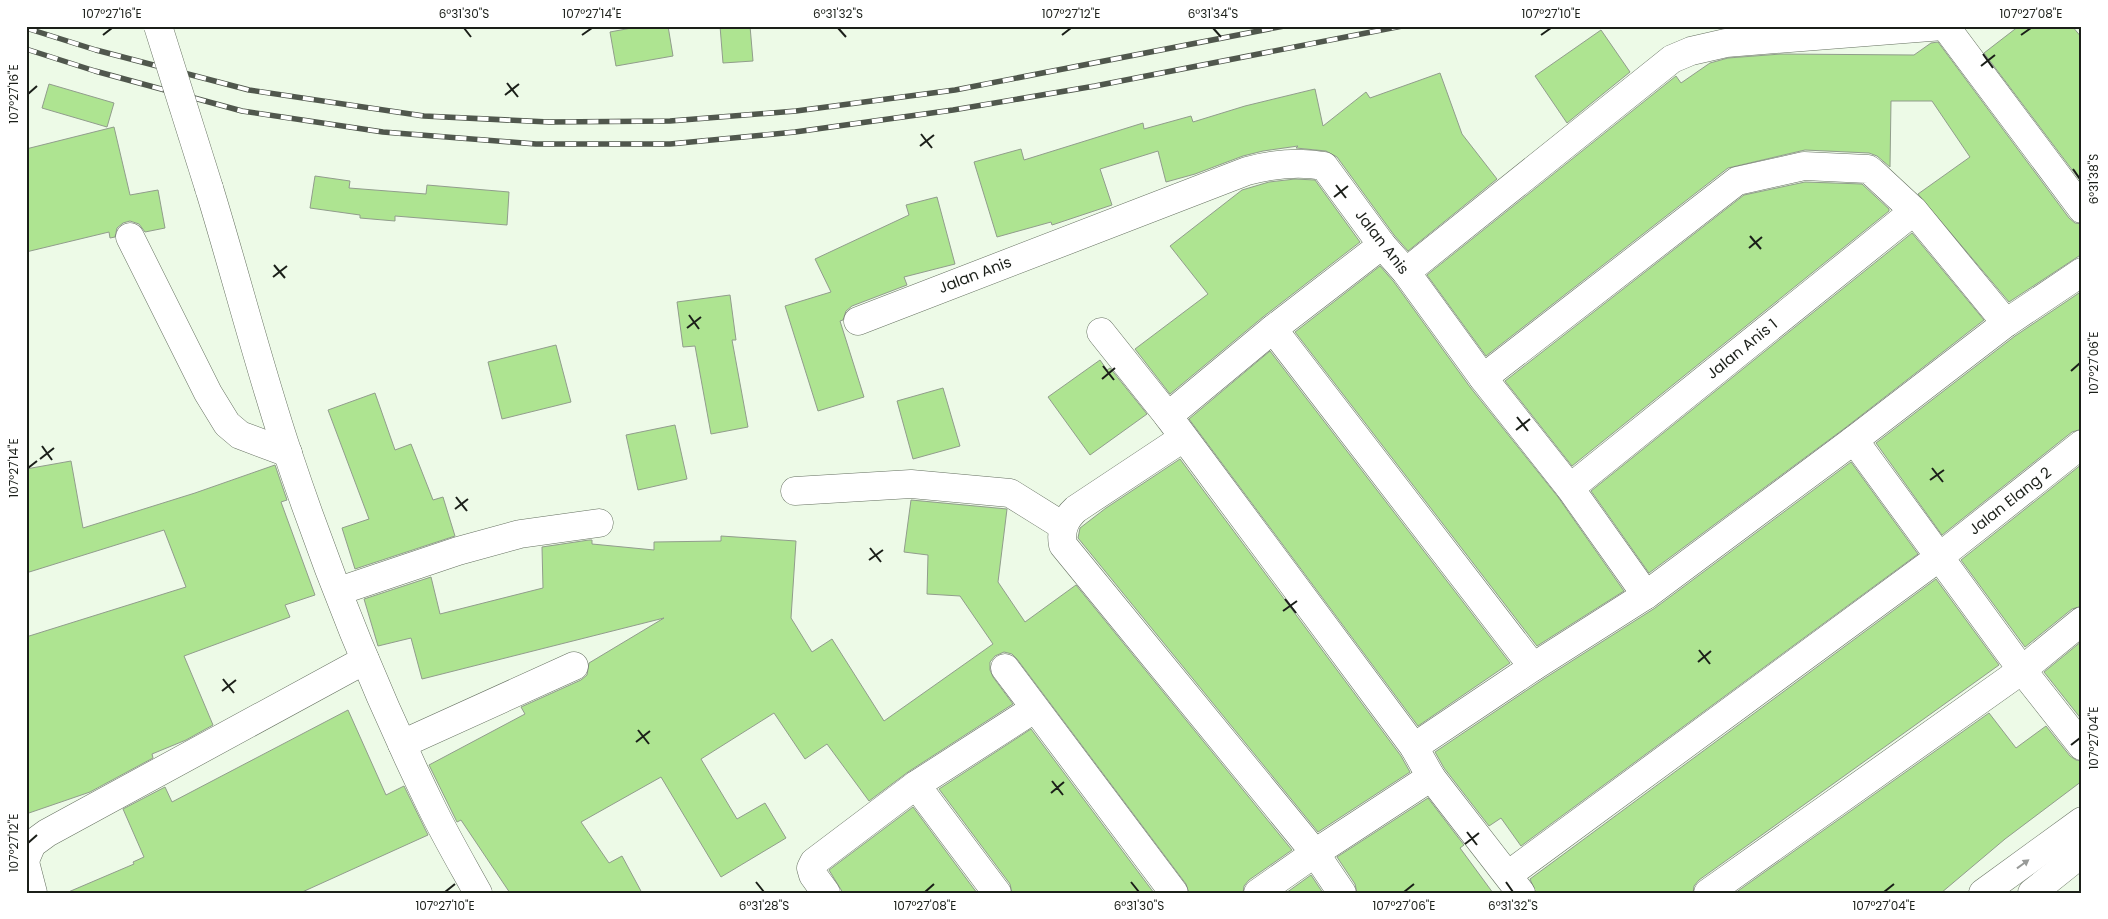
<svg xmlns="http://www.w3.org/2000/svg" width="2108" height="919" viewBox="0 0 2108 919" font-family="Poppins,sans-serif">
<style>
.building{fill:#aee491;stroke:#919d8c}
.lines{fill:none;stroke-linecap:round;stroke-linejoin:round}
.minor-casing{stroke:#657060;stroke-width:29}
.minor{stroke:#fff;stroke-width:28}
.rail-casing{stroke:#50574d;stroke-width:5.5}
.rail{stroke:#fff;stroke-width:4;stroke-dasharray:11;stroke-linecap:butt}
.minor-bridge-casing{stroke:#657060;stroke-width:29;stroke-linecap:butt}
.minor-bridge{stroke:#fff;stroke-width:28}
.oneway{fill:#989a98}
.ticks{fill:none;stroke:#1b1f19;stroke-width:2}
.labels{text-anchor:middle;stroke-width:4.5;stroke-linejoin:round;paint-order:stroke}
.street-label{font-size:15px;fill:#1b1f19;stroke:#fff}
.neatline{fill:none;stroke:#1b1f19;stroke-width:2}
.ticks-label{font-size:12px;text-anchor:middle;fill:#1b1f19}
</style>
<rect width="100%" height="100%" fill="#edfae7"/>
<g class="building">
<path d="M642,26H668L673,56L616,66L610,32Z"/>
<path d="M720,26H750L753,61L723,63Z"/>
<path d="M2019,26H2072L2082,38V183L1984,53Z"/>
<path d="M1601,30L1630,72L1567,123L1535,76Z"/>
<path d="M1938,42L2069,218L2075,223L2082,224V254L2009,302L1918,194L1970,157L1932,101H1891L1890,167L1877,156L1869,153L1805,150L1728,168L1486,356L1427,275L1676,76L1681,83L1710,63L1728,58L1781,54L1914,55L1931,43Z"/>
<path d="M1440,73L1462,134L1497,179L1408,251L1394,235L1337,157L1326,151L1296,148L1298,146L1263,151L1243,156L1195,174L1166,182L1158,151L1100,169L1112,205L1052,225L1051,222L997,237L974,162L1021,149L1024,160L1143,123L1144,129L1191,116L1193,122L1245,106L1315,89L1323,126L1366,92L1370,98Z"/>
<path d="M49,84L114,103L107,127L42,108Z"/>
<path d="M114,127L130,195L158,190L165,228L145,232L139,224L130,221L123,223L117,228L115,237L110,238L109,232L26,252V149Z"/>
<path d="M315,176L350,181L349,188L426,194L427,185L509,192L507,225L395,216V221L360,218V215L310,208Z"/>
<path d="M1295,179L1315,180L1360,242L1263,317L1170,394L1135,349L1208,294L1170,246L1242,190L1269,182Z"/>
<path d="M1805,182L1862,184L1889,209V211L1572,466L1505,381L1744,195Z"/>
<path d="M937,197L955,264L904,277L907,285L852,306L846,311L843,320L840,321L864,397L818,411L785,306L831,292L815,259L909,215L906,205Z"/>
<path d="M1912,233L1984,320L1845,428L1649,573L1591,491Z"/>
<path d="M1380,266L1394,282L1470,387L1558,497L1624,591L1537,646L1295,332Z"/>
<path d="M2082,291V429L2072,432L1942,535L1876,443L2015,336Z"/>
<path d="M730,295L736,340H732L748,427L711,434L695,346L683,347L677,302Z"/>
<path d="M556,345L571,402L502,419L488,362Z"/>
<path d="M1270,351L1510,663L1418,726L1189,419Z"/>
<path d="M1100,360L1107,370L1110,368L1147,414L1090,455L1048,397Z"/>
<path d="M943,388L960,446L913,459L897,401Z"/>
<path d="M375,393L395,450L411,444L433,500L443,497L455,536L355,569L342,528L369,519L328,410Z"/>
<path d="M675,425L687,479L638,490L626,435Z"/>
<path d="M1180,459L1401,756L1410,772L1318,832L1078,538L1080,528L1106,508Z"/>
<path d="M71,461L83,528L195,493L275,465L287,500L281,502L315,595L285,605L290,617L184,656L213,725L186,740L152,754L153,758L90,792L26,814V637L186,587L164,530L26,573V469Z"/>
<path d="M1851,462L1918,554L1521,846L1501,818L1489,826L1444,768L1435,752L1542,680L1655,608Z"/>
<path d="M2082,464V606L2072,609L2025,647L1961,560Z"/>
<path d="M911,500L1007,509L998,582L1025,622L1076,585L1292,850L1249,880L1244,886L1243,893H1189L1186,884L1017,659L1012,654L1004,652L995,656L990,662V670L993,677L1013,704L908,772L869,801L827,744L805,759L774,713L701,759L737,819L765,803L786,838L721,877L661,777L581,822L609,863L622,856L642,893H510L461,820L457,822L429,765L525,714L521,707L581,680L587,675L589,663L664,618L422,679L411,638L378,646L364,599L431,577L440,614L543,588L542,547L589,540H592V544L654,550V542L721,541V536L796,541L791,618L812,652L832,639L884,721L993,644L960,596L927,594L928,555L904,552Z"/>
<path d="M1936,579L1999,665L1699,880L1694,886L1693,893H1536L1530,879Z"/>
<path d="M2082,641V720L2044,672Z"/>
<path d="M348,710L386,795L404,786L428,835L300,893H66L134,864L133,862L144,857L123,809L165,787L172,802Z"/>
<path d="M1989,713L2016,748L2046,726L2070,756L2076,760L2082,761V781L2005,839L1941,893H1735Z"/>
<path d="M1031,729L1154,893H1012L1010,884L939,789Z"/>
<path d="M1428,798L1464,845L1460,848L1493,893H1357L1355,884L1337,857Z"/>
<path d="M913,807L977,893H843L829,870Z"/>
<path d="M1311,875L1323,893H1286Z"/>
</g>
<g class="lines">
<g class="minor-casing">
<g id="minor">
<path d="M1945,26L2082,209"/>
<path d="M209,188C236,276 259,367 288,454C328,574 376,693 431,806C445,835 462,864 478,893"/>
<path d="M130,237L208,393L227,424L240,435L288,453"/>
<path d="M1406,272L1672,59L1691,51L1726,43L1943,26"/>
<path d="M858,321L1247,171C1273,164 1297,161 1324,166L1382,245L1406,272L1483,378L1570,488L1646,595"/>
<path d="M1273,329L1533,667"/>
<path d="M1101,332L1168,416L1414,747L1431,777L1521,893"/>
<path d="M1483,378L1737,181L1804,166L1868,169L1872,172L1914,211L2006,323"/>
<path d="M1168,416L1273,329L1382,245"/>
<path d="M1183,438L1076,509C1065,519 1060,530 1063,545L1315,853L1342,893"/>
<path d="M1854,440L2022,670L2082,746"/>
<path d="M1570,488L1914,211"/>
<path d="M795,491L911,484L1010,493L1063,526"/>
<path d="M339,591L458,551L520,534L599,523"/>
<path d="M1005,668L1174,893"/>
<path d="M402,744L574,666"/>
<path d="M1414,747L1533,667L1646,595L1854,440L2006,323L2082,272"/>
<path d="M916,785L997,893"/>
<path d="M26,858L32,844L47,833L365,660"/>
<path d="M26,866L33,893"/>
<path d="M1508,875L1938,558L2082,444"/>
<path d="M826,893L813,875L811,868L814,862L916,785L1034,709"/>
<path d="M1258,893L1315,853L1431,777"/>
<path d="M1708,893L2022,670L2082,621"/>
<path d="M1983,893L2082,821"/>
<path d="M2032,893L2082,853"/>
</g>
</g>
<use href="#minor" class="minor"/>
<g class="rail-casing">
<g id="rail">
<path d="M26,28L96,50L249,90L424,116L549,122L670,121L796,111L955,90L1284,26"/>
<path d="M26,49L95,71L242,111L383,132L536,144H670L795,132L953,110L1095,86L1402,26"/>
</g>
</g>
<use href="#rail" class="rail"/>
<g class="minor-bridge-casing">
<path id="minor-bridge" d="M158,26L209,188"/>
</g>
<use href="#minor-bridge" class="minor-bridge"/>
</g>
<defs><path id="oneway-solid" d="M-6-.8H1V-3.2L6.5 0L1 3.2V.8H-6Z" transform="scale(1.25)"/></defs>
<use class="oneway" href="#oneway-solid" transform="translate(2023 864) rotate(-36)"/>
<path class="ticks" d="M464,28L471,37M838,28L846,37M1213,28L1221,37M103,35L112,28M582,35L592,28M1062,35L1071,28M1541,35L1551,28M2021,35L2031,28M1983,54L1993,68M1981,66L1995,55M507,83L518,97M28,94L37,86M505,95L519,84M921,134L932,148M920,146L934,135M2073,169L2080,179M1336,185L1346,198M1334,197L1348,186M1750,236L1761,249M1749,248L1762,237M274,265L285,278M273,277L287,266M689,315L699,329M687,328L701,317M1103,366L1114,380M2071,371L2080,363M1102,379L1115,368M1517,417L1528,431M1516,430L1530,419M42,446L52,460M40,459L54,448M28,468L37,461M1932,468L1943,482M1930,480L1944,470M456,497L467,511M455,509L468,499M870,548L881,562M869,560L883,550M1285,599L1296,613M1283,611L1297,601M1699,650L1710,664M1698,662L1711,651M223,679L234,693M222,691L236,680M638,730L649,744M636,742L650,731M2071,745L2080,738M1052,781L1063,795M1051,793L1064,782M1467,832L1477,845M28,843L37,835M1465,844L1479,833M756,882L764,892M1131,882L1139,892M1506,882L1513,892M445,892L455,884M925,892L934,884M1404,892L1414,884M1884,892L1894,884"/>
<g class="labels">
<g class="street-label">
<text transform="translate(1382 242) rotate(52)" y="5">Jalan Anis</text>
<text transform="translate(975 275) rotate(-21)" y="5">Jalan Anis</text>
<text transform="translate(1742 349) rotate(-39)" y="5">Jalan Anis 1</text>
<text transform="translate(2010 501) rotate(-38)" y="5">Jalan Elang 2</text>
</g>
</g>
<rect width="2108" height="919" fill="none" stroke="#ffffff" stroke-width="55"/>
<rect x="28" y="28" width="2052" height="864" class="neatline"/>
<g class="ticks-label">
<text x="112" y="18">107°27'16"E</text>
<text x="464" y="18">6°31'30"S</text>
<text x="592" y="18">107°27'14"E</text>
<text x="838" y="18">6°31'32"S</text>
<text x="1071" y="18">107°27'12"E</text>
<text x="1213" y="18">6°31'34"S</text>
<text x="1551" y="18">107°27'10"E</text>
<text x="2031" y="18">107°27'08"E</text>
<text transform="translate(14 94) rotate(-90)" y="4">107°27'16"E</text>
<text transform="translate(2094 179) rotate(-90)" y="4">6°31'38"S</text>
<text transform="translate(2094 363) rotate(-90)" y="4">107°27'06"E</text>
<text transform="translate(14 468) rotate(-90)" y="4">107°27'14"E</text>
<text transform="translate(2094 738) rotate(-90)" y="4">107°27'04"E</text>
<text transform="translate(14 843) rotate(-90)" y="4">107°27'12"E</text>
<text x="445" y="910">107°27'10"E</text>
<text x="764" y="910">6°31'28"S</text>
<text x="925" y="910">107°27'08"E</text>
<text x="1139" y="910">6°31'30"S</text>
<text x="1404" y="910">107°27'06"E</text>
<text x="1513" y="910">6°31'32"S</text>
<text x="1884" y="910">107°27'04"E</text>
</g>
</svg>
